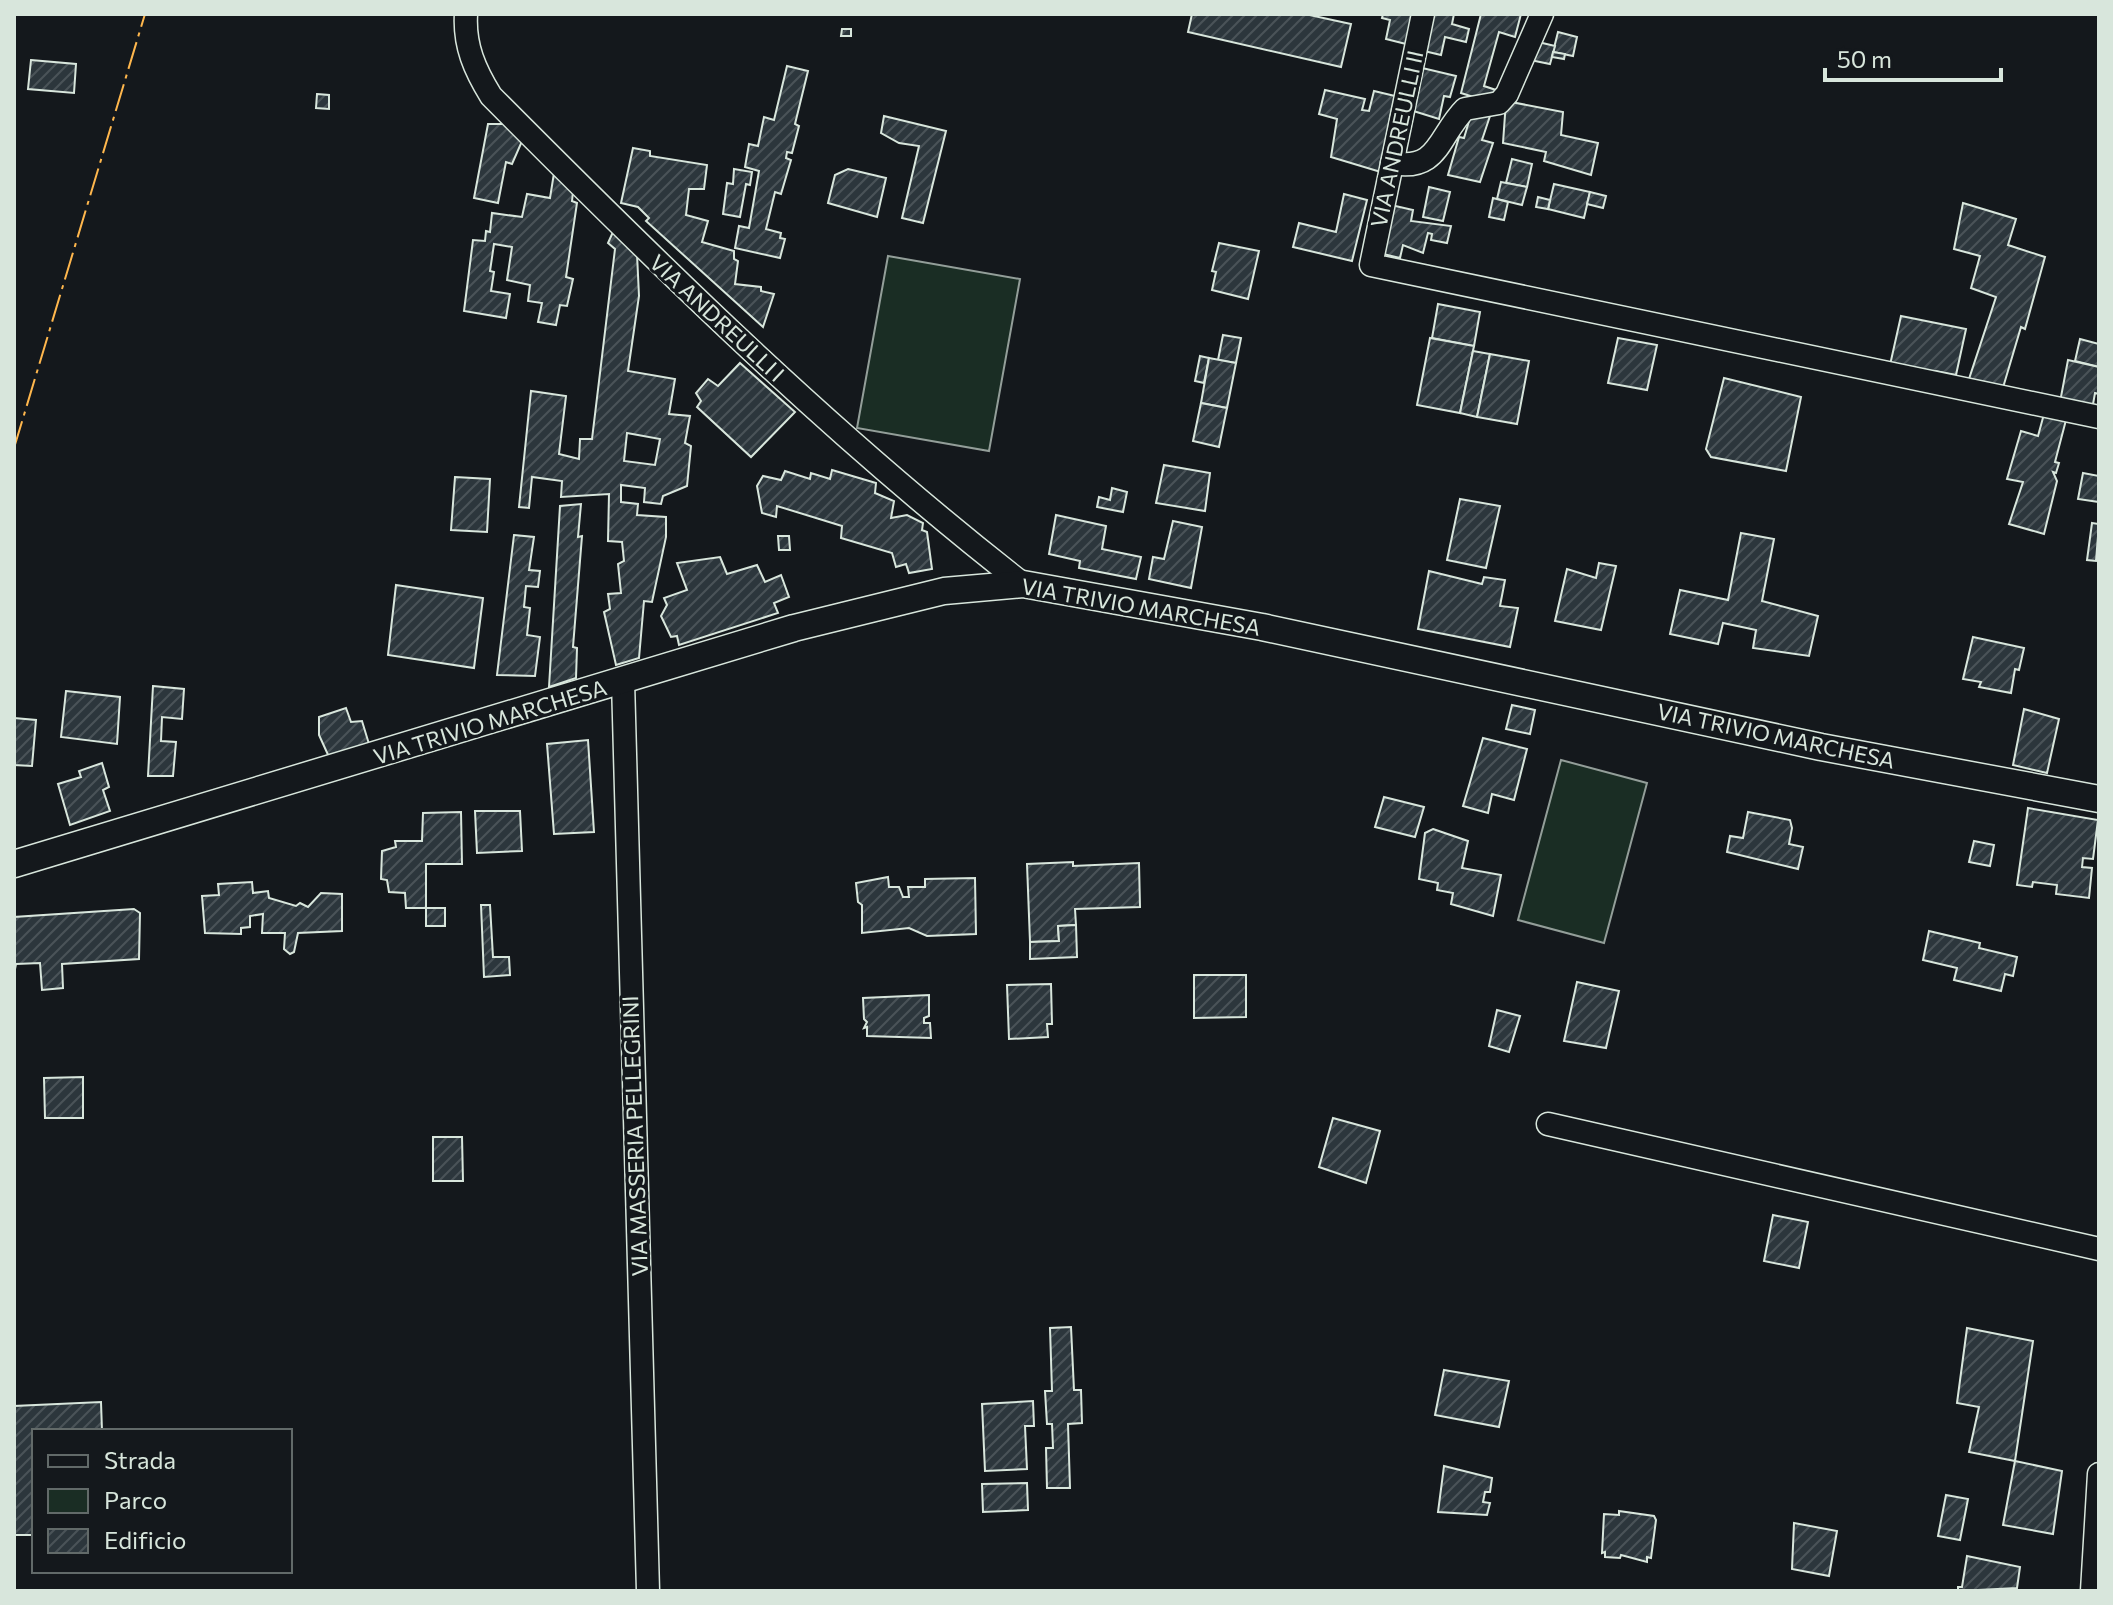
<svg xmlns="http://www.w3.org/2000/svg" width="2113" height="1605" viewBox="0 0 2113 1605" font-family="Commissioner,sans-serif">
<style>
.green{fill:#1a2d24;stroke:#939e99;stroke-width:2}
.building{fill:url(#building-hatch);stroke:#d8e6dc;stroke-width:2;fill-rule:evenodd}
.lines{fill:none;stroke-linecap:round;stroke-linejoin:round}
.minor-casing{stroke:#d8e6dc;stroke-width:25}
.tertiary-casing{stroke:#d8e6dc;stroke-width:29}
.minor{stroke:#14181c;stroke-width:22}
.tertiary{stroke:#14181c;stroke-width:26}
.power{stroke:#ffb74d;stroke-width:2;stroke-dasharray:28 6 4 6;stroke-linecap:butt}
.labels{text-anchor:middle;stroke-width:6;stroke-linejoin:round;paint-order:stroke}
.street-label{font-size:22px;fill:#d8e6dc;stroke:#14181c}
</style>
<defs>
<pattern id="building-hatch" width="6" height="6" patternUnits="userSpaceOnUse" patternTransform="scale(2)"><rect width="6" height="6" fill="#2c363c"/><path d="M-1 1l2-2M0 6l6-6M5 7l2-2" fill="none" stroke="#4a5358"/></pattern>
</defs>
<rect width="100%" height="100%" fill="#14181c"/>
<g class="green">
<path d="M888,256L1020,279L989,451L857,428Z"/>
<path d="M1561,760L1647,783L1604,943L1518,920Z"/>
</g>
<g class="building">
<path d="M1192,14H1305L1351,24L1341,67L1188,32Z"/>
<path d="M1383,14H1412L1406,44L1386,39L1390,20L1382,18Z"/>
<path d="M1432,14H1454L1452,24L1469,29L1466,42L1445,37L1441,55L1424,51Z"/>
<path d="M1481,14H1521L1515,37L1499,32L1484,86L1496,90L1492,103L1461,93Z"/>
<path d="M842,29H851V36H841Z"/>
<path d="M1558,32L1577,37L1573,56L1553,52Z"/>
<path d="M1534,41L1555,46L1550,64L1530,60Z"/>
<path d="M1553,52L1565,54L1564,59L1552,57Z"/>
<path d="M31,60L76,64L74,93L28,89Z"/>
<path d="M787,66L808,71L795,124L799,126L792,153L787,152L786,158L791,160L781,194L775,192L766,229L781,233L780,238L785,239L780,258L735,248L739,226L749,228L759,171L745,167L749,144L758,146L764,117L774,120Z"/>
<path d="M1418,67L1456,76L1450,97L1444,96L1439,119L1407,109Z"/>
<path d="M1325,90L1365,99L1362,110L1369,111L1374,91L1395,96L1390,118L1396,119L1384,173L1331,157L1337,119L1319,114Z"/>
<path d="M317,94L329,95V109L316,108Z"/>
<path d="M1506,101L1563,112L1561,135L1598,143L1591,175L1544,161L1546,152L1503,143Z"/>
<path d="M1472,111L1490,116L1482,140L1493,143L1480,182L1448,175L1459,137L1464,138Z"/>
<path d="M884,116L946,131L923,223L902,218L919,146L899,143L881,133Z"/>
<path d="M488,124H510L523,139L512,164L506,162L498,203L474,198Z"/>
<path d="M633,148L650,151V156L707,165L704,189H689L686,215L708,221L702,242L734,251V259L738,261L735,284L761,287V291L774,294L763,327L646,221L649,218L638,207L621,203Z"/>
<path d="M1512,159L1532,164L1527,187L1506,183Z"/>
<path d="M734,169L752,172L750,185L746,184L740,217L723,214L727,183L733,184Z"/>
<path d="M848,169L886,178L877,217L828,203L835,175Z"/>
<path d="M554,173L573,192L572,201L577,203L566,277L573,279L567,306L560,305L556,325L538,322L542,303L528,301L530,285L507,280L512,247L494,244L490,271L494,272L491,291L510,294L506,318L464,311L473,240L485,241L486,231L490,232L492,213L522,217L527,194L550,198Z"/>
<path d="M1501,182L1527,187L1522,205L1497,199Z"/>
<path d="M1554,184L1590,192L1584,218L1548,209Z"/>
<path d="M1429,187L1450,192L1443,221L1423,217Z"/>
<path d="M1590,192L1606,196L1603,208L1587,204Z"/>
<path d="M1344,194L1367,200L1352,261L1293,247L1299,223L1336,232Z"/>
<path d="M1538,197L1550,200L1548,209L1536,207Z"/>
<path d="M1493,198L1508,202L1504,220L1489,217Z"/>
<path d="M1963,203L2016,219L2008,245L2045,257L2025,329L2021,327L2002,391L1969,379L1996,297L1971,288L1980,256L1954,249Z"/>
<path d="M1391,205L1413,210L1411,221L1451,226L1447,243L1431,240L1432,234L1428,233L1423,253L1403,245L1400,258L1379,253Z"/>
<path d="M613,232L637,254L639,296L628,371L675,379L669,414L690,416L685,443L691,446L687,486L663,496L661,504L644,502L645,488L621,485V502L638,504L637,515L666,517V537L652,602L644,601L639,658L616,665L604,612L610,609L608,594L621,593L618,564L624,561L622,542L608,541L609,494L561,497L562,481L532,477L529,508L519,507L531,391L566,396L559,454L579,459L580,439H592L615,249L608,243ZM627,433L660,439L655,465L624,461Z"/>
<path d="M1219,243L1259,251L1248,299L1212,290L1216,272L1212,271Z"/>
<path d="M1438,304L1480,312L1474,346L1432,338Z"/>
<path d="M1901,316L1966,329L1956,375L1936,371L1932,376L1890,365Z"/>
<path d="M1223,335L1241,338L1236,363L1218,360Z"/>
<path d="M1430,338L1474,346L1460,413L1417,405Z"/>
<path d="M1618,338L1657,345L1647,390L1608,383Z"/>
<path d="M2080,339L2099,344V367L2075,361Z"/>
<path d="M1473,351L1490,354L1477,417L1460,413Z"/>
<path d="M1490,354L1529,361L1517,424L1477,417Z"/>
<path d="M1200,356L1209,358L1204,383L1195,381Z"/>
<path d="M1209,358L1236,363L1227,408L1201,403Z"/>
<path d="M2068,360L2099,367V394L2095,393L2092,410L2060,402Z"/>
<path d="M740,363L795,412L751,457L697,407L701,401L696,393L708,379L718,386Z"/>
<path d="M1724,378L1801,397L1786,471L1711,457L1706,449Z"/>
<path d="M1201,403L1227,408L1219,447L1193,441Z"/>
<path d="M2044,414L2066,420L2055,462L2059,463L2056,473L2053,472L2057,481L2044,534L2009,524L2023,482L2007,479L2021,431L2038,436Z"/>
<path d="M1164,465L1210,473L1205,511L1156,503Z"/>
<path d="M832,470L876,483L875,493L894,501L891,518L907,515L923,523L922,530L927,532L932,569L909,573L906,564L896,567L892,553L841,538L842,526L777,506L776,517L762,513L757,486L763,476L781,480L785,471L810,479L811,473L830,479Z"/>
<path d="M2083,473L2099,476V502L2078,499Z"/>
<path d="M455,477L490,479L487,532L451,530Z"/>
<path d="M1112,488L1127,492L1123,512L1097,507L1099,497L1110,500Z"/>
<path d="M1460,499L1500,506L1486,568L1447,560Z"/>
<path d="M581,504L578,537L582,536L573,647L577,648L576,678L549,687L560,506Z"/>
<path d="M1056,515L1106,526L1102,549L1141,557L1136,579L1079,568L1080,561L1049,554Z"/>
<path d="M1173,521L1202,527L1191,588L1149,579L1153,557L1164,559Z"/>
<path d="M2092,523L2099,524L2096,561L2087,560Z"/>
<path d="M1741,533L1774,539L1762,601L1818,616L1809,656L1753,648L1756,630L1723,623L1718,644L1670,634L1680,590L1728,600Z"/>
<path d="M514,535L534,537L529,570L540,571L538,587L526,586L524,607L530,608L527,635L540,637L535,676L497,675Z"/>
<path d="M778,536H789L790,550H779Z"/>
<path d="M720,557L727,574L757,565L765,582L781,575L789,597L774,603L778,613L679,645L677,636L671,637L661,616L667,605L664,598L687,590L677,563Z"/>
<path d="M1599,563L1616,566L1601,630L1555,621L1567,569L1596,578Z"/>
<path d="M1429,571L1482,584L1484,577L1505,580L1500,606L1518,608L1510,647L1418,629Z"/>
<path d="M396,585L483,598L474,668L388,655Z"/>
<path d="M1973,637L2024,648L2019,670L2015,669L2011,693L1979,687L1981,682L1963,679Z"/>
<path d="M153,686L184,689L182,719L162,717L161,741L176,742L173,776H148Z"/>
<path d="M66,691L120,697L117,744L61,737Z"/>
<path d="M1512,705L1535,710L1530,734L1506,729Z"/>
<path d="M346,708L351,722L362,721L369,744L329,757L319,735V717Z"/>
<path d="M2024,709L2059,719L2047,773L2013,765Z"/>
<path d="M14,718L36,720L32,766L14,765Z"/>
<path d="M1483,738L1527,749L1514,800L1492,794L1488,813L1463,806Z"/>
<path d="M588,740L594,832L554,834L547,744Z"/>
<path d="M102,763L109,787L103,790L110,811L70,825L58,784L81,777L79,771Z"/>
<path d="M1384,797L1424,807L1415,837L1375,827Z"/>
<path d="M2028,808L2098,820L2093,859L2083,858L2082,867L2092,868L2089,898L2056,894L2057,885L2033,882L2032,887L2017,885Z"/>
<path d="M475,811H520L522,851L477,853Z"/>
<path d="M461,812L462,864H426V908H406L405,893L389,892L387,880L381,879L382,851L396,847L395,841H422L423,813Z"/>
<path d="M1748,812L1790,820L1792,828L1789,844L1803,847L1798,869L1727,852L1730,836L1743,838Z"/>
<path d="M1433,829L1468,841L1462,868L1501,875L1493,916L1451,904L1453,893L1437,890L1438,883L1419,879L1425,833Z"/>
<path d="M1974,841L1994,845L1990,866L1969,862Z"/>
<path d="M1073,862V866L1139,863L1140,907L1075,909L1076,925L1058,926L1059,941L1030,942L1027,864Z"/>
<path d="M888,877L889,887H899L903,897H909L908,887H925V879L975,878L976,934L927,936L909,928L862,933V905L858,902L856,883Z"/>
<path d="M252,882L253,893L268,891L269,898L296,906L300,903L308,907L321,893L342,894V931L298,933L294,952L290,954L284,949L285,933H262L263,914L250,916V927L241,928V934L205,933L202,896L219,895L218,884Z"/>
<path d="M481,905H490L493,957H509L510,975L484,977Z"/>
<rect x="426" y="908" width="19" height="18"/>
<path d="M134,909L140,913L139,959L62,964L63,988L42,990L40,963L16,964L14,974V917Z"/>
<path d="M1076,925L1077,957L1030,959V942L1059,941L1058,926Z"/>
<path d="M1929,931L1980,943L1979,948L2017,957L2013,976L2005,974L2001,991L1954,980L1957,968L1923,960Z"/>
<path d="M1194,975H1246V1017L1194,1018Z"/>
<path d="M1577,982L1619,991L1606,1048L1564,1041Z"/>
<path d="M1051,984L1052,1024H1047L1048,1037L1009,1039L1007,985Z"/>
<path d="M929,995V1016L924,1018V1023H930L931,1038L867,1036V1027L864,1028L867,1022L864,1019L863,998Z"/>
<path d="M1497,1010L1520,1016L1509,1052L1489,1046Z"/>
<path d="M83,1077V1118H45L44,1078Z"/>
<path d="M1333,1118L1380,1131L1366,1183L1319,1167Z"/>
<path d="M433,1137H462L463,1181H433Z"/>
<path d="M1773,1215L1808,1222L1799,1268L1764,1261Z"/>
<path d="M1071,1327L1074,1390H1081L1082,1423L1068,1424L1070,1488H1047L1046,1448H1053L1052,1424H1047L1045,1391H1052L1050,1328Z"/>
<path d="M1967,1328L2033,1341L2015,1461L1969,1452L1979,1407L1957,1403Z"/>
<path d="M1444,1370L1509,1381L1499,1427L1435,1415Z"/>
<path d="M1033,1401L1034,1426H1025L1027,1469L985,1471L982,1404Z"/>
<path d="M101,1402L102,1431H34V1535H14V1406Z"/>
<path d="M2015,1461L2062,1471L2053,1534L2003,1525Z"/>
<path d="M1444,1466L1492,1478L1490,1492H1485L1483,1502L1490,1503L1487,1515L1438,1512Z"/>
<path d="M1027,1483L1028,1510L983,1512L982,1484Z"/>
<path d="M1946,1495L1968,1499L1960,1540L1938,1536Z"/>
<path d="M1619,1511L1654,1516L1656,1520L1651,1558L1647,1557V1562L1621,1555L1620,1558L1605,1557V1552L1602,1553L1604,1514L1619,1515Z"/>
<path d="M1794,1523L1837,1531L1829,1576L1792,1569Z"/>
<path d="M1967,1556L2020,1567L2017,1588L1958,1591V1587H1962Z"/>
</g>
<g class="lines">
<g class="minor-casing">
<g id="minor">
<path d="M466,14C464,46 475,70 491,96C661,267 833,436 1023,584"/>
<path d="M1423,14L1371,265L2099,417"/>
<path d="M1392,163C1439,172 1438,136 1465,109L1499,103L1507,94L1542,14"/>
<path d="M623,681L648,1591"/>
<path d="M1548,1124L2099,1249"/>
<path d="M2092,1591L2099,1474"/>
</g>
</g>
<g class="tertiary-casing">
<path id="tertiary" d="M14,864L794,628L944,591L1023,584L1262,627L1821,747L2099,799"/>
</g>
<use href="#minor" class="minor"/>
<use href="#tertiary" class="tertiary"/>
<path class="power" d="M14,448L145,14"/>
</g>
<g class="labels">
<g class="street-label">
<text transform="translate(1397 139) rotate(-78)" y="8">VIA ANDREULLI II</text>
<text transform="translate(717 318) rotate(43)" y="8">VIA ANDREULLI I</text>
<text transform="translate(1141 607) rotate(10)" y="8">VIA TRIVIO MARCHESA</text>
<text transform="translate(490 722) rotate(-17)" y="8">VIA TRIVIO MARCHESA</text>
<text transform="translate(1776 736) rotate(12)" y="8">VIA TRIVIO MARCHESA</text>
<text transform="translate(635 1136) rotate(-92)" y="8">VIA MASSERIA PELLEGRINI</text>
</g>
</g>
<rect width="2113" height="1605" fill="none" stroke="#d8e6dc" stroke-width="32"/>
<rect x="32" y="1429" width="260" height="144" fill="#14181c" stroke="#626a69" stroke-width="2"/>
<rect x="48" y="1455" width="40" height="12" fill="#14181c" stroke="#626a69" stroke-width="2"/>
<text x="104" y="1469" font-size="24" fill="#d8e6dc">Strada</text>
<rect x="48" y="1489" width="40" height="24" fill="#1a2d24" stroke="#626a69" stroke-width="2"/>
<text x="104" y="1509" font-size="24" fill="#d8e6dc">Parco</text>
<rect x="48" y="1529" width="40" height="24" fill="url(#building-hatch)" stroke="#626a69" stroke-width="2"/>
<text x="104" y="1549" font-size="24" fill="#d8e6dc">Edificio</text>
<path d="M1825 68v12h176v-12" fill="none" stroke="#d8e6dc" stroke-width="4"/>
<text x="1837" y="68" font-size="24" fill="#d8e6dc" stroke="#14181c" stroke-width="6" paint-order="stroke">50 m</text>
</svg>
